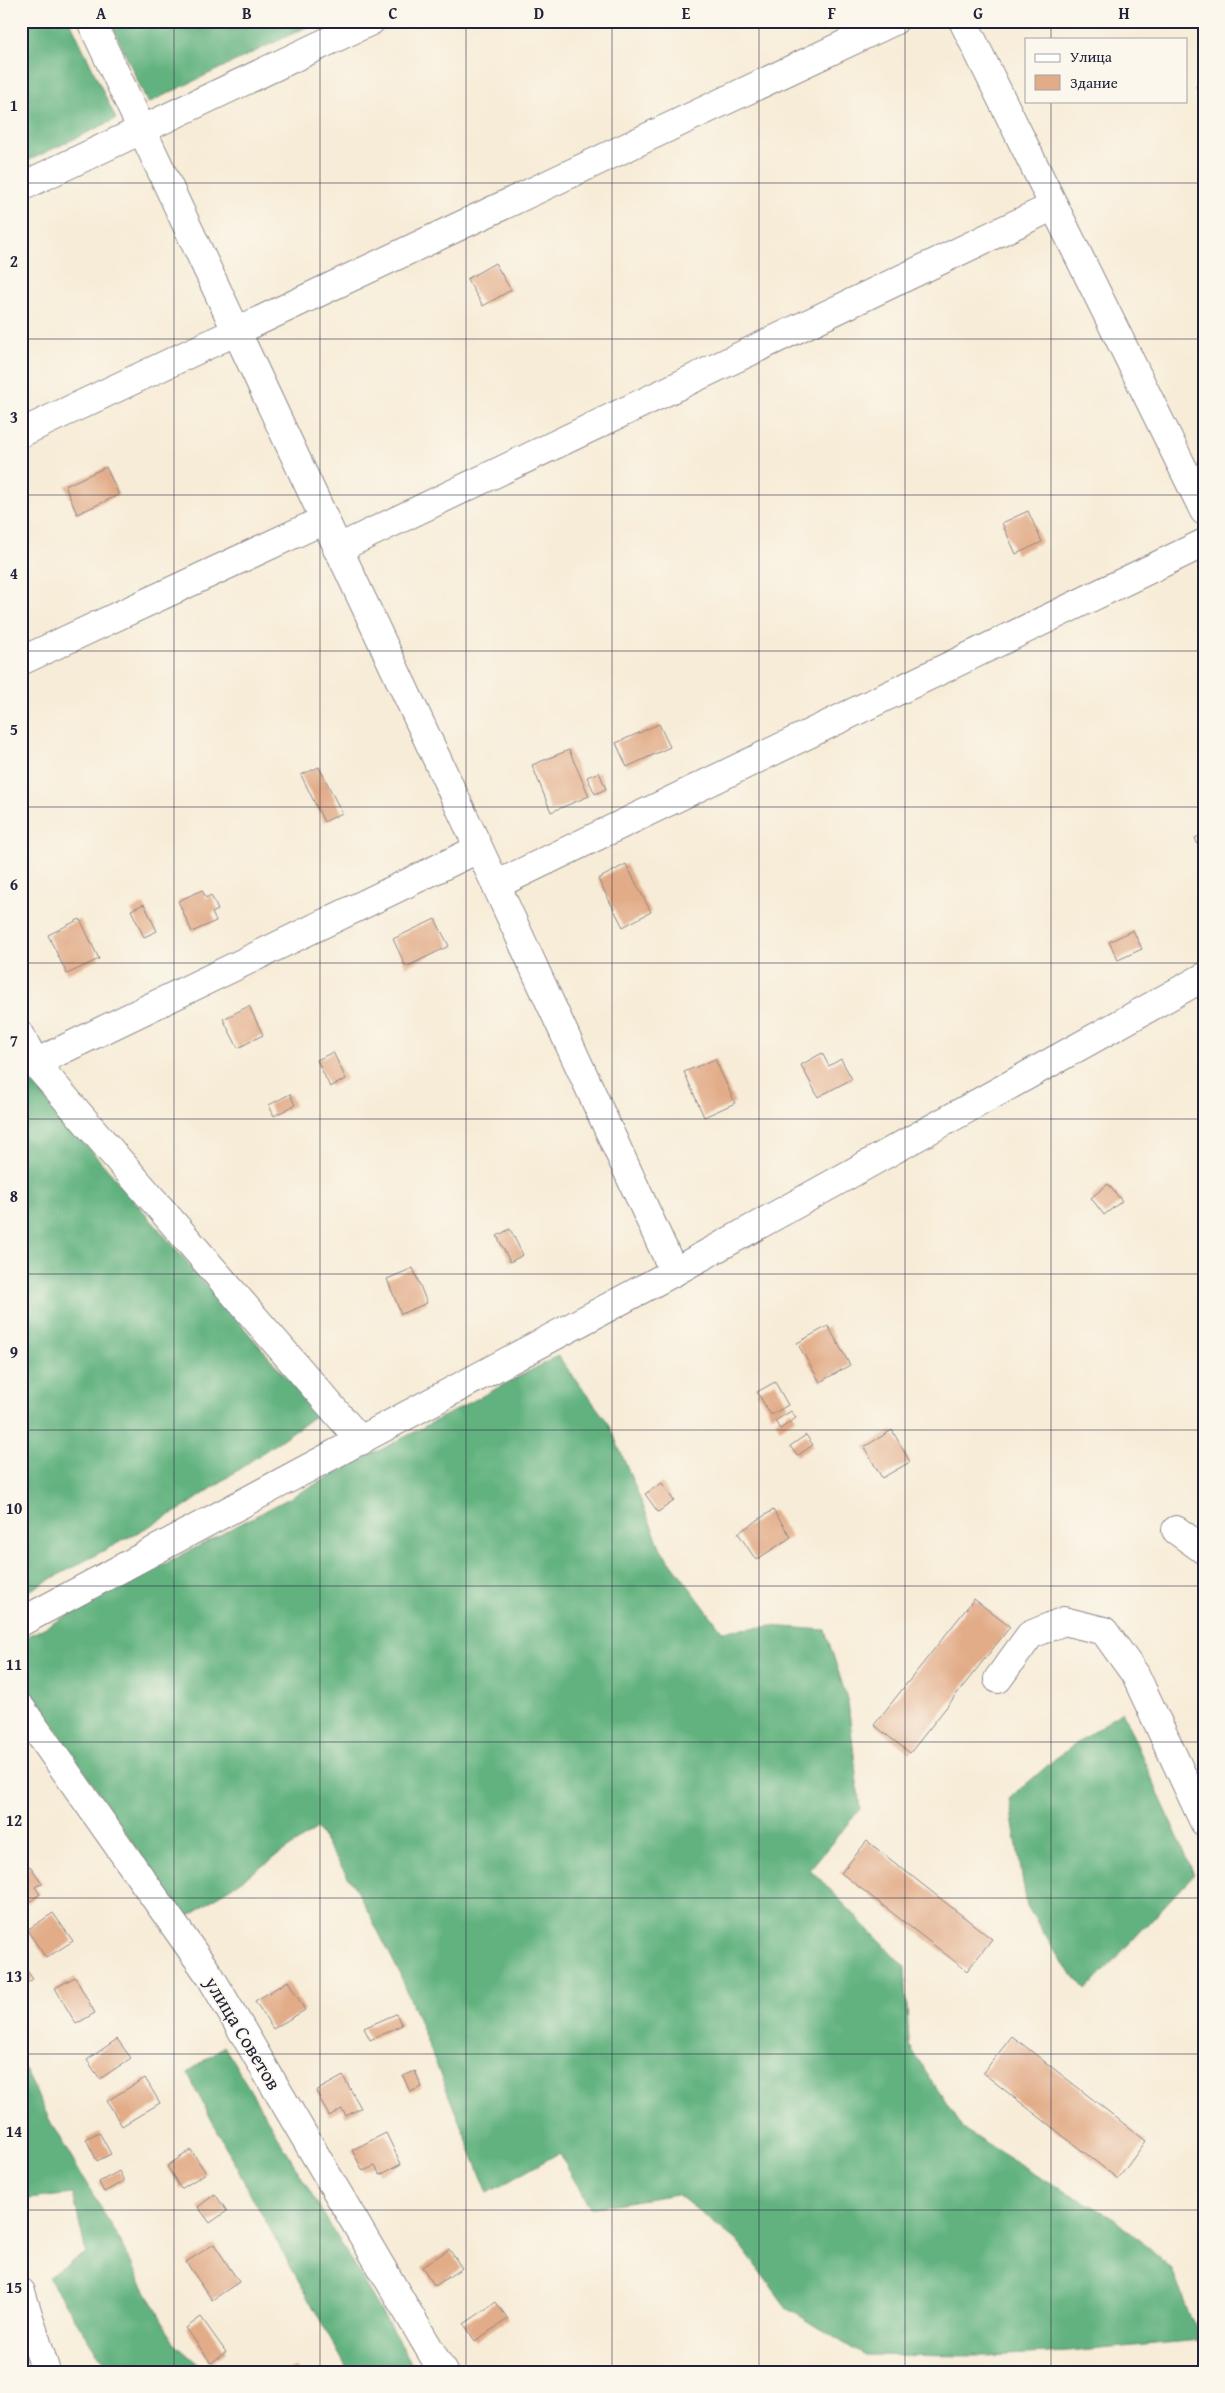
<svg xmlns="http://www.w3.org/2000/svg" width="1225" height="2393" viewBox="0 0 1225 2393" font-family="'Gentium Book Plus',serif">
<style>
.forest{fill:#62b27f;stroke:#426a5d}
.building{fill:#e2ac88}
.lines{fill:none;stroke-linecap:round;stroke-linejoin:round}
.minor-casing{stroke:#8c8789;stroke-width:30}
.major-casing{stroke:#8c8789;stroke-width:30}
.minor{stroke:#fff;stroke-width:28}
.major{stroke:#fff;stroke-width:28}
.grid{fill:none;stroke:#22223b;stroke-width:1;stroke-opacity:0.55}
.labels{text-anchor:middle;stroke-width:4;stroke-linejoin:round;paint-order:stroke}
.street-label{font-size:20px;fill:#22223b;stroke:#fbf7ec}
.neatline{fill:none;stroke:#22223b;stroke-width:2}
.grid-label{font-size:16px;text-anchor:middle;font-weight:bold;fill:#22223b}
</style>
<rect width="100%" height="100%" fill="#fbf7ec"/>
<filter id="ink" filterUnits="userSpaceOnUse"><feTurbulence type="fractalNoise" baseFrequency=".02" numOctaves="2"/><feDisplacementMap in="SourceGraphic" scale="10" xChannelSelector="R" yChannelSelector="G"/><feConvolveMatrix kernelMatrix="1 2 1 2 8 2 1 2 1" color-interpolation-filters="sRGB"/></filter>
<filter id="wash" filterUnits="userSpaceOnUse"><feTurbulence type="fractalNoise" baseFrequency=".0096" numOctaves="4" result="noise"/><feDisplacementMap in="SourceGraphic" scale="20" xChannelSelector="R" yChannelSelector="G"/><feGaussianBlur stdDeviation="1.12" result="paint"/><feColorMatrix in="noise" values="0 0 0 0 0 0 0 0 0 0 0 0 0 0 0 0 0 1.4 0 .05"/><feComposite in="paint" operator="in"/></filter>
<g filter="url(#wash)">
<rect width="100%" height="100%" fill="#f7ecd7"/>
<g class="forest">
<path d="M21,21H70L116,119L21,164Z"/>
<path d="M110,21H319L148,103Z"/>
<path d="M21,1069L318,1414L185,1507L21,1595Z"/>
<path d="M558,1356L609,1424L661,1549L722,1631L770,1626L825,1630L848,1702L860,1809L810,1869L905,1967L909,2045L963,2129L1045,2180L1114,2218L1171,2268L1200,2340L1067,2352L985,2356L863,2355L787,2308L737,2241L677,2194L590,2208L559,2153L488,2193L400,1974L359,1894L317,1829L184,1919L21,1677V1640Z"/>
<path d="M1122,1711L1194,1874L1086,1990L1061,1961L1027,1906L1009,1799L1055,1759Z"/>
<path d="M224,2046L417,2372H349L249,2191L187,2073Z"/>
<path d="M21,2061L52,2125L109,2222L175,2344L207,2372H115L95,2350L48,2277L86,2253L73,2194L28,2199L21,2191Z"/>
</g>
<g id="blocks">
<g class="building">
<path d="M1204,83V105L1196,86Z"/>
<path d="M495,263L511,290L483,306L467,279Z"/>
<path d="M106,467L119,495L77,514L65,486Z"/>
<path d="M1028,511L1042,542L1016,554L1002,523Z"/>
<path d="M659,724L670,747L627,767L616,743Z"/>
<path d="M569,750L589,796L551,812L532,765Z"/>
<path d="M319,767L342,813L324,822L301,775Z"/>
<path d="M599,772L606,789L595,794L587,777Z"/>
<path d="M1204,834V850L1201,852L1195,838Z"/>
<path d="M626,864L651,912L623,927L598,879Z"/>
<path d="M202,890L206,898L211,895L218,910L212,913L216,921L192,932L178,901Z"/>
<path d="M144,904L157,931L144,937L131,910Z"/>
<path d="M80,919L99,959L67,974L48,935Z"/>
<path d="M435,919L449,946L406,967L393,939Z"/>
<path d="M1133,930L1142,949L1118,960L1109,942Z"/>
<path d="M249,1006L263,1035L238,1048L223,1019Z"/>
<path d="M333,1052L346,1079L330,1087L317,1060Z"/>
<path d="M822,1053L829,1066L841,1059L852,1079L818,1097L801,1065Z"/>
<path d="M715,1059L735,1103L704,1117L684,1072Z"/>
<path d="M290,1094L295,1105L274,1116L269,1105Z"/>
<path d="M1108,1184L1122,1201L1104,1215L1091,1198Z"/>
<path d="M510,1229L523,1255L510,1262L497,1236Z"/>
<path d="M413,1268L427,1303L401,1314L387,1279Z"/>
<path d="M828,1326L850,1365L820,1382L797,1343Z"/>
<path d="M775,1382L788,1405L771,1415L757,1392Z"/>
<path d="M791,1411L796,1418L780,1429L775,1421Z"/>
<path d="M892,1430L910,1462L882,1478L864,1447Z"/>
<path d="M806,1435L813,1445L797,1456L790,1446Z"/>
<path d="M662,1483L674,1501L658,1512L645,1494Z"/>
<path d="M773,1510L791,1537L756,1560L738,1533Z"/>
<path d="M974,1599L1010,1627L910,1753L874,1725Z"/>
<path d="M867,1841L992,1939L967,1971L841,1873Z"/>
<path d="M30,1866L42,1883L35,1887L40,1894L28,1903L21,1895V1872Z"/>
<path d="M53,1913L73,1941L46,1958L27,1930Z"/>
<path d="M23,1965L33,1979L21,1987V1967Z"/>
<path d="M75,1977L95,2013L76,2024L55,1988Z"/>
<path d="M288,1981L305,2010L273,2029L255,2001Z"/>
<path d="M396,2014L402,2025L370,2040L364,2028Z"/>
<path d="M1012,2036L1146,2141L1118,2179L983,2073Z"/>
<path d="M117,2039L131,2058L100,2079L87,2060Z"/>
<path d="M415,2071L422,2087L410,2092L403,2076Z"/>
<path d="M343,2076L361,2108L346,2116L342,2109L329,2116L316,2091Z"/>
<path d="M145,2078L160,2103L122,2126L107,2101Z"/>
<path d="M99,2132L111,2154L97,2161L86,2139Z"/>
<path d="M386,2133L401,2164L380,2175L375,2166L363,2171L352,2150Z"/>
<path d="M191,2150L206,2173L181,2189L167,2166Z"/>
<path d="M119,2171L124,2181L104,2192L99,2182Z"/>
<path d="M215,2194L227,2211L210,2223L198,2207Z"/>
<path d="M214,2244L239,2282L212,2300L186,2262Z"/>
<path d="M449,2249L462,2268L435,2286L422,2267Z"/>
<path d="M496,2302L508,2319L475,2341L464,2324Z"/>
<path d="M201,2317L226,2352L211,2363L186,2328Z"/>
<path d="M296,2367L298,2372H287Z"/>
</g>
</g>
</g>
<g filter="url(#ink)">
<use href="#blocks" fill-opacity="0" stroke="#8c8789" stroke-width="1"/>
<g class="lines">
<g class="minor-casing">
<g id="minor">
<path d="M91,21L496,885L674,1272"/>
<path d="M963,21L1204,511"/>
<path d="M21,187L371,21"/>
<path d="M21,433L894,21"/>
<path d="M337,549L1054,206"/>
<path d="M21,661L324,520"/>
<path d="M496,885L1204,543"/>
<path d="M21,1036L35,1063L361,1441"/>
<path d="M35,1063L478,849"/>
<path d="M1176,1530L1204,1550"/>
<path d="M21,1622L674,1272L1204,977"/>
<path d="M998,1679L1030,1635L1064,1621L1104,1631L1135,1674L1204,1822"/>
<path d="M21,2292L46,2372"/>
</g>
</g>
<g class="major-casing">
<path id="major" d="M21,1708L210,1976L443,2372"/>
</g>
<use href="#minor" class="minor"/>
<use href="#major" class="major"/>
</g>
</g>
<path class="grid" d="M174,21V2372M320,21V2372M466,21V2372M612,21V2372M759,21V2372M905,21V2372M1051,21V39M1051,101V2372M21,183H1204M21,339H1204M21,495H1204M21,651H1204M21,807H1204M21,963H1204M21,1119H1204M21,1274H1204M21,1430H1204M21,1586H1204M21,1742H1204M21,1898H1204M21,2054H1204M21,2210H1204"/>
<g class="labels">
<g class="street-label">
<text transform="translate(243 2033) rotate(59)" y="7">улица Советов</text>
</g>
</g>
<rect width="1225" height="2393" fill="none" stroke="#fbf7ec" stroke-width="55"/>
<rect x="1025" y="38" width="162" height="65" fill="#fbf7ec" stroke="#a4a2a5"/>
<rect x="1035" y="54" width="25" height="8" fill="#ffffff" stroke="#a4a2a5"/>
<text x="1070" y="62" font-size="15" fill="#22223b">Улица</text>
<rect x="1035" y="75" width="25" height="15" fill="#e2ac88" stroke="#a4a2a5"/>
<text x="1070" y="88" font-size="15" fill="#22223b">Здание</text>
<rect x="28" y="28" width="1170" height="2338" class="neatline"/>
<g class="grid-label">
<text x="101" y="19">A</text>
<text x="247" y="19">B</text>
<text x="393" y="19">C</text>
<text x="539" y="19">D</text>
<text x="686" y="19">E</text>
<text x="832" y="19">F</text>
<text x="978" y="19">G</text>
<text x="1124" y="19">H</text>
<text x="14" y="111">1</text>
<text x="14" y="267">2</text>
<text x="14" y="423">3</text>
<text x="14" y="579">4</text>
<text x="14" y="735">5</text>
<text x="14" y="890">6</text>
<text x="14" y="1046">7</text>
<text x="14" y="1202">8</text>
<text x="14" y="1358">9</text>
<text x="14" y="1514">10</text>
<text x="14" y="1670">11</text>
<text x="14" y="1826">12</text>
<text x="14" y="1982">13</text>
<text x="14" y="2137">14</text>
<text x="14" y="2293">15</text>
</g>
</svg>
